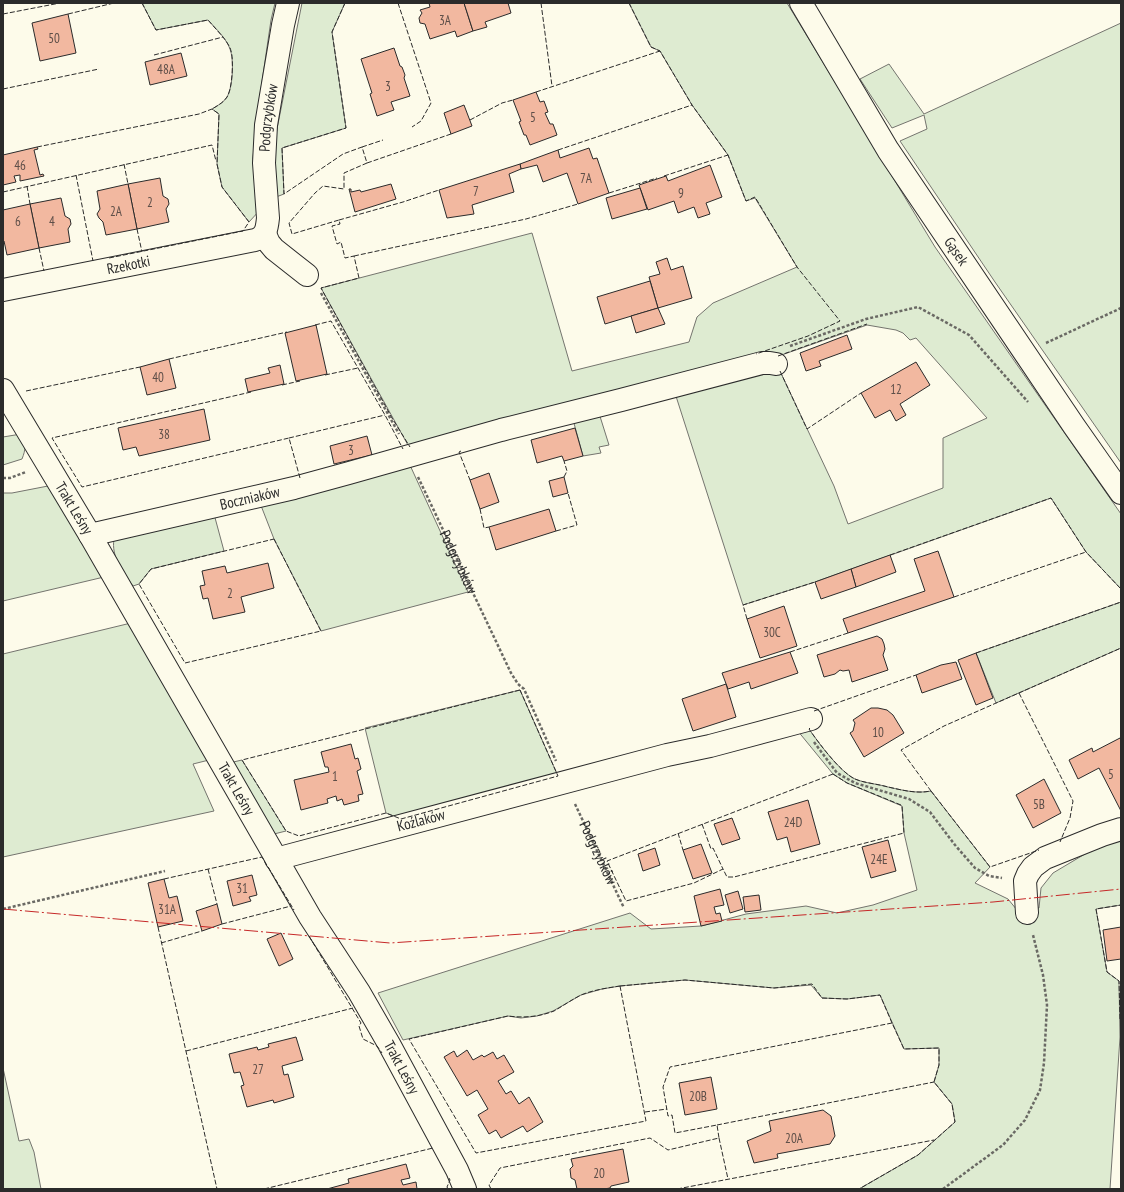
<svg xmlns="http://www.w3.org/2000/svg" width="1124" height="1192" viewBox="0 0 1124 1192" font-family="'PT Sans Narrow',sans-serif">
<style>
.green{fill:#deebd1;stroke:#74746e}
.building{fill:#f2b8a0;stroke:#2b2b2b}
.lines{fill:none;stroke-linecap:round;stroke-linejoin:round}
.minor-casing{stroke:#2b2b2b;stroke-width:24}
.path{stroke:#6a6964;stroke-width:2.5;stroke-dasharray:3 2;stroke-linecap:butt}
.minor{stroke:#fdfbea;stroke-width:22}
.fence{stroke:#2b2b2b;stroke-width:1;stroke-dasharray:5 2;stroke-linecap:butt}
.power{stroke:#c62828;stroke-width:1;stroke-dasharray:14 3 2 3;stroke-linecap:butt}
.labels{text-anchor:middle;stroke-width:3;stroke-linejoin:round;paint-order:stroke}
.number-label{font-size:13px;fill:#5d4e48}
.street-label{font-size:15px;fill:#2b2b2b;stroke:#fdfbea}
</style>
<rect width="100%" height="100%" fill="#fdfbea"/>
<g class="green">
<path d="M142,3H275L271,20L258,109L253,158L260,210L249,222L222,187L217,164L219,114L212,109C217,106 226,101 228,95C233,85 234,59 230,49C226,38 216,29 208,20L156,30Z"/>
<path d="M302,3H345L332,32L346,128L282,148L284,194L276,197L274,144Z"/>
<path d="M629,3H787L935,247L1121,514V589L1086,552L1051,498L815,582L743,605L674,390L779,369L834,486L848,524L943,488V438L987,418L916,338L910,340L903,333L896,330L867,325L773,358L409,447L321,288L532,233L572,371L689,342L697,317L713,303L797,267L755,198L746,201L728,155L692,105L660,51L651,47Z"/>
<path d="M1121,23V463L995,282L900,141L927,129L924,115L892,128L860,79L889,64L924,114Z"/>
<path d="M598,410L609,445L599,447L601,453L583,456L572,416Z"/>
<path d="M21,434C26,444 26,449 22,459L3,465V437Z"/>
<path d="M409,463L468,592L321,631L274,539L260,503Z"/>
<path d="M48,486L104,577L3,601V493H12Z"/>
<path d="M214,514L224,551L151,569L139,584L133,586C123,572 111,557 114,539Z"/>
<path d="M1121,602V648L996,703L976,653Z"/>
<path d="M131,623L209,760L193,764L214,811L3,857V654Z"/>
<path d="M520,690L558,776L401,819L386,813L365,728Z"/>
<path d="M809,729C818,742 840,772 855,779C864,783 878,784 888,787C902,790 916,794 931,791L990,867L975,883L1008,899L1017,910L1039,908L1041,888L1053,873L1095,848L1121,837V905L1096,909L1107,972L1119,981L1120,1037L1110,1189H859L918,1155L955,1122L952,1104L934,1082L939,1065V1048L904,1049L880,995L847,999L822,998L811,985L774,988L685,980L620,986L602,989L581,995L553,1011L537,1016L521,1018L508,1016L403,1040L378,993L630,913L651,929L701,926L746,914L806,906L837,913L873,905L917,890L904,833L902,806L847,783L833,774L797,730Z"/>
<path d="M242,760L286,831L270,835L229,763Z"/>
<path d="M3,1068L19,1141L29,1139L34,1152L41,1189H3Z"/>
</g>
<g class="building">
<path d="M429,3H464L473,31L457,37L455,31L430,39L425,24L420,23L419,18L422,13L420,10L430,7Z"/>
<path d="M464,3H508L511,13L485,22L487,27L473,31Z"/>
<path d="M68,14L76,53L40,61L32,23Z"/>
<path d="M394,48L400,66L402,67L405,75L404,78L410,96L391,102L394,110L377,116L370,94L372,93L361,59Z"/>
<path d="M181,53L187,76L150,85L145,62Z"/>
<path d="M536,92L540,102L544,101L548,112L545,113L550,124H553L557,135L530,145L526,135H524L519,122L521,121L513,100Z"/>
<path d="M464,105L472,126L451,134L444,113Z"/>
<path d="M37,147L38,149L34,150L40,175L43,174L44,176L20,181V175L14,176L16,182L3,185V155Z"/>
<path d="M589,148L593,159L597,158L609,193L578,204L567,173L543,182L537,165L521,169L520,164L558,150L560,158Z"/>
<path d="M520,164L521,169L509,174L514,192L472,205L474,214L447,218L439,190Z"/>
<path d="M710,165L722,197L706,203L710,214L698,218L694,207L678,213L674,201L648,210L639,185L666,176L668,181Z"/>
<path d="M160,178L163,196L168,199L169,204L166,209L169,222L137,229L128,184Z"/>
<path d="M128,184L137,229L106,235L103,222L99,218L97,214L100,209L97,191Z"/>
<path d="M391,184L396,199L355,212L349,189H351V192L360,190L361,192Z"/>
<path d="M640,188L647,209L612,219L606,198Z"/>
<path d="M61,198L65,216L70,219L71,224L68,229L70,242L39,248L30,204Z"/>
<path d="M30,204L39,248L7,255L4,241L3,240V210Z"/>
<path d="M667,258L671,270L683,266L692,298L658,308L649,277L660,274L656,262Z"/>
<path d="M650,281L658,308L605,324L597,297Z"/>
<path d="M658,308L665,324L636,333L631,316Z"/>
<path d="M316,325L327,374L296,381L285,333Z"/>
<path d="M847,335L852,349L819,361L821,366L806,371L800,353Z"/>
<path d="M169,359L176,388L147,395L140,367Z"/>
<path d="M916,362L930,385L900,404L906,415L896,421L890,410L875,418L861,393Z"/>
<path d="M280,365L284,384L248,392L245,379L270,373L268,368Z"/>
<path d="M204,409L210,440L139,456L136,447L123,450L118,428Z"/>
<path d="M575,428L583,456L564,461L562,456L537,463L531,440Z"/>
<path d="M367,436L372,455L334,464L330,446Z"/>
<path d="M489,473L499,502L480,509L470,480Z"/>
<path d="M564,477L568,493L553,497L549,481Z"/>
<path d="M549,509L556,531L496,550L489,527Z"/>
<path d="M938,551L954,597L848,633L843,619L925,591L914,559Z"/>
<path d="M890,555L896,572L856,587L851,569Z"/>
<path d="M268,563L274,588L241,597L245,612L213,619L208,598L203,599L200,586L205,585L202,571L225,566L227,573Z"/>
<path d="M851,569L856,587L821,599L815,582Z"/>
<path d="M784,606L797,646L760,658L747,619Z"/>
<path d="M877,636L882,639L884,644L885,649L883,655L888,670L852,682L849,670L843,671L840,670L835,674L824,677L817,655Z"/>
<path d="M790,652L798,673L751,689L749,682L728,689L722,673Z"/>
<path d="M976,653L993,698L976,705L958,660Z"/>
<path d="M956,662L962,679L922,693L916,675L941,665Z"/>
<path d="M726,684L736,717L693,731L682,699Z"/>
<path d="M871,708H878L887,710L893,715L904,733L864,757L850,733L853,731L855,723L853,720Z"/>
<path d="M1120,738L1121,741V811L1099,768L1078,779L1069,760L1092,748L1093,752Z"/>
<path d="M351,744L355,759L358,758L361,769L357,771L363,794L358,795L359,801L344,805L342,799L337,801L336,796L327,799L328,803L301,810L294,780L329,772L328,767H325L321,752Z"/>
<path d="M1044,779L1061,813L1033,828L1016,795Z"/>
<path d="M808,800L820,844L791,852L787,837L777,840L768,812Z"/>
<path d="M732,818L740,839L722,845L714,824Z"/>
<path d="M888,840L896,871L871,878L862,847Z"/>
<path d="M701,844L712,873L693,879L683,850Z"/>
<path d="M655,848L660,865L643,871L638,854Z"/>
<path d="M252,875L257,895L249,897L251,901L233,906L227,881Z"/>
<path d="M164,879L169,898L177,896L183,921L158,927L148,883Z"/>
<path d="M720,889L724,905L714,907L716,914L720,913L722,921L701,926L694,896Z"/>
<path d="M738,891L743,909L730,913L725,895Z"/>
<path d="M759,895L761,910L745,912L743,897Z"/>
<path d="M217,904L222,924L202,931L196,911Z"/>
<path d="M1121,927V959L1107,961L1103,930Z"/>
<path d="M281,933L293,959L279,966L267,939Z"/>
<path d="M296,1037L303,1060L282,1066L284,1075L288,1074L294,1097L274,1103L273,1100L247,1107L241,1086L244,1085L240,1072L234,1073L229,1054L257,1047L258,1050L269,1047L268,1044Z"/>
<path d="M467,1050L473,1060L482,1055L484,1057L493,1052L497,1059L504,1055L514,1072L498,1081L506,1094L511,1091L519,1104L529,1097L543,1122L527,1132L523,1126L501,1138L496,1130L489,1134L478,1115L488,1109L477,1090L467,1096L444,1057L454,1051L457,1057Z"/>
<path d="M711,1077L717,1109L685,1115L679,1083Z"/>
<path d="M823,1110L831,1116L835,1136L830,1144L777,1154L778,1158L754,1163L747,1141L771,1131L769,1121Z"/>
<path d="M623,1149L629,1182L611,1186L610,1188L604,1189H577L575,1180L571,1178L570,1169L573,1166L571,1159Z"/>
<path d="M406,1164L410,1178L401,1180L403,1185L416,1182L417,1189H327L349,1183L348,1179Z"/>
</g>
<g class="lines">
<g class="minor-casing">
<g id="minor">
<path id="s3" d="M801,3L888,150L1074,426L1121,493"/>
<path d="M265,234L269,243L274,249L307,275"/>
<path id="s4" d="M3,290L255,240C266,237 267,228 268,218L264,163L266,125L283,25L288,3"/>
<path id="s5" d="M3,390L90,535L310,917L359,992L389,1044L457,1170L465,1189"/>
<path id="s6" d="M90,535L294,488L349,473L501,430L621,400L762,363H770L776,364"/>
<path id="s7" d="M276,859L667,755L710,746L811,719"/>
<path d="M1027,913L1025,881L1028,874L1033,867L1045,858L1102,835L1121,829"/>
</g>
</g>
<g class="path">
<path d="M321,293L399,434"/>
<path d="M1046,343L1121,308"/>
<path d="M790,346L866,319L918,307L969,335L1028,402"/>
<path id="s1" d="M418,477L511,673L518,684L524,689L556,761"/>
<path d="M3,478H10L26,472"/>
<path d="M814,742L837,773L855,783L909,799L930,812L955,845L975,868L989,876L1002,878"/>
<path id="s2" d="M575,804L624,908"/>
<path d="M3,909L165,871"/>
<path d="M943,1189L1003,1145L1025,1120L1040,1090L1044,1063L1047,1005L1043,975L1033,935"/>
</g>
<use href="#minor" class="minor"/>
<g class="fence">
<path d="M142,3L156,30L208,20L223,37"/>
<path d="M345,3L332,32L346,128L282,148L284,194L343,154L362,147L367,163L344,173V189L323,186L315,193L289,223L292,234L339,220L340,224L332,226L337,244L341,242L345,258L354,256L359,278L321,288L392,418L410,447"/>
<path d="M398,3L431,103L421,121L412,127"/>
<path d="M541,3L552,86"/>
<path d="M629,3L651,47L660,51L692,105L728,155L746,201L755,197L797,267L840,321L808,336L756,354"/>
<path d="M3,14L60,3"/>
<path d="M68,14L114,3"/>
<path d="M154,55L223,37C226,41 230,46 231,51C234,60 232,90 227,97C223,103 217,106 212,109"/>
<path d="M3,89L99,69"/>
<path d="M536,92L660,51"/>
<path d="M470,120L502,103L513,100"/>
<path d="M37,147L199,114L212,109L219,114L217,164L222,187L249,222L243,231L109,258"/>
<path d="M362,147L383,140"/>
<path d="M558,150L692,105"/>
<path d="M367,163L451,134"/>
<path d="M124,164L128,184"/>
<path d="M76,175L93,261"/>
<path d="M664,176L728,155"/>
<path d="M27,186L30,204"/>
<path d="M3,192L212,145L216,161"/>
<path d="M609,193L657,178"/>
<path d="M339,220L403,202L439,190"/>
<path d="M137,229L142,252"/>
<path d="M39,248L44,271"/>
<path d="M354,256L526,219L578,204"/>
<path d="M315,325L331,321L385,415L403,449"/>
<path d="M778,356L867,324"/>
<path d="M169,359L287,332"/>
<path d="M780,371L807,429L861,393"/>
<path d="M325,375L358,368"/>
<path d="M282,385L300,381"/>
<path d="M26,391L140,367"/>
<path d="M251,392L52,438L82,487L289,438L300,478"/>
<path d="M289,438L385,415"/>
<path d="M461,451L459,452L470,480"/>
<path d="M564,477L567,471L564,461"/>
<path d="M480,509L484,528L489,527"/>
<path d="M556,531L577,525L568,493"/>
<path d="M274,539L321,631L185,663L139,584L151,569Z"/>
<path d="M890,555L1051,498L1086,552L1121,589"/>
<path d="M954,597L1086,552"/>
<path d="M747,619L743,605L815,582"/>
<path d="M790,652L848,633"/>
<path d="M976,653L1121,602"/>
<path d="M520,690L558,776L401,819L386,813L299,836L286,831L242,760Z"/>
<path d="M1019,693L1073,801L1070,818L1060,842"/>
<path d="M814,711L916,675"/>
<path d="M810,728L809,729C818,742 840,772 855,779C864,783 878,784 888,787C902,790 916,794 931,791L901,750L944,726L1121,648"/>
<path d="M833,774L847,783L901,805L902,806L904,833L734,877H727L723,869L694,883L626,901L607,861Z"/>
<path d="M931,791L990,867L1039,850"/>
<path d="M702,824L711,849L713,848L723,869"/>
<path d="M678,833L683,850"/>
<path d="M208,869L217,904"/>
<path d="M164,879L262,857L294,910"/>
<path d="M222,924L291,906"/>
<path d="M158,927L217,1189"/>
<path d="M309,936L361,1023L359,1026L363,1039L377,1046L382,1053"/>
<path d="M161,943L202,931"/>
<path d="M620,986L646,1121L476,1153L409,1039L508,1016C523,1018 539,1017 554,1011C563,1006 571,1000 581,995C593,990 607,988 620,986Z"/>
<path d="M620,986L685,980L774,988L812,984L822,998L847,999L880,995L892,1023"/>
<path d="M1120,1019L1119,981L1107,972L1096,909L1121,905"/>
<path d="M186,1051L353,1008"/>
<path d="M645,1112L667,1109"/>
<path d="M717,1125L934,1082"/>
<path d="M719,1138L728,1179"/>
<path d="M264,1189L433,1148"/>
<path d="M448,1189L447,1187L450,1180L449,1178"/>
<path d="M491,1189L489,1185L500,1168L650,1138L668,1150L719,1138L717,1125L675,1133L672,1115L668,1116L663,1087L670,1067L892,1023L904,1049L939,1048V1065L934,1082L952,1104L955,1122L918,1155L859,1189"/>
<path d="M677,1189L934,1140"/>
</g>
<path class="power" d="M3,909L390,943L993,902L1121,889"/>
</g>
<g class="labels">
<g class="number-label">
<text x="445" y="25">3A</text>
<text x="54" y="43">50</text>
<text x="166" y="74">48A</text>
<text x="388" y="91">3</text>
<text x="533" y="122">5</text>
<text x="20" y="170">46</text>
<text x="586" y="183">7A</text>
<text x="476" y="196">7</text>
<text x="681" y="198">9</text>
<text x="150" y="207">2</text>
<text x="116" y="216">2A</text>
<text x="18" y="226">6</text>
<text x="52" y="226">4</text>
<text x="158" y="382">40</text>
<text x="896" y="394">12</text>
<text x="164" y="439">38</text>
<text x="351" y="455">3</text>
<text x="230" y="598">2</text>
<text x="772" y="637">30C</text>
<text x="878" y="737">10</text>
<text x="1111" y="779">5</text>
<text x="335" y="781">1</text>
<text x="1039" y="809">5B</text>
<text x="793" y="827">24D</text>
<text x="879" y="864">24E</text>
<text x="242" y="893">31</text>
<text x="167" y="914">31A</text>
<text x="258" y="1074">27</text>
<text x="698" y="1101">20B</text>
<text x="794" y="1143">20A</text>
<text x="599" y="1178">20</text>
</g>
<g class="street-label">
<text dy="5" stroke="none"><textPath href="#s4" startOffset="385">Podgrzybków</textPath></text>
<text dy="5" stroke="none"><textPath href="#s3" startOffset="293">Gąsek</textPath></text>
<text dy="5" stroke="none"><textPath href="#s4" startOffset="128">Rzekotki</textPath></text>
<text dy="5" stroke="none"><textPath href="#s6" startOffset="164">Boczniaków</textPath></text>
<text dy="5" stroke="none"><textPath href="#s5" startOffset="138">Trakt Leśny</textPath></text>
<text dy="5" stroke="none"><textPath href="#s1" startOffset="94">Podgrzybków</textPath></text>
<text dy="5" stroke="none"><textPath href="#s5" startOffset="462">Trakt Leśny</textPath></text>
<text dy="5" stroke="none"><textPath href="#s7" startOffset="150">Koźlaków</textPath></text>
<text dy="5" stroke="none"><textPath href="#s2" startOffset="54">Podgrzybków</textPath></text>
<text dy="5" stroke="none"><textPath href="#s5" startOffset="786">Trakt Leśny</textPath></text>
</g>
</g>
<rect width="1124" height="1192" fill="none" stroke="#2b2b2b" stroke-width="8"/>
</svg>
